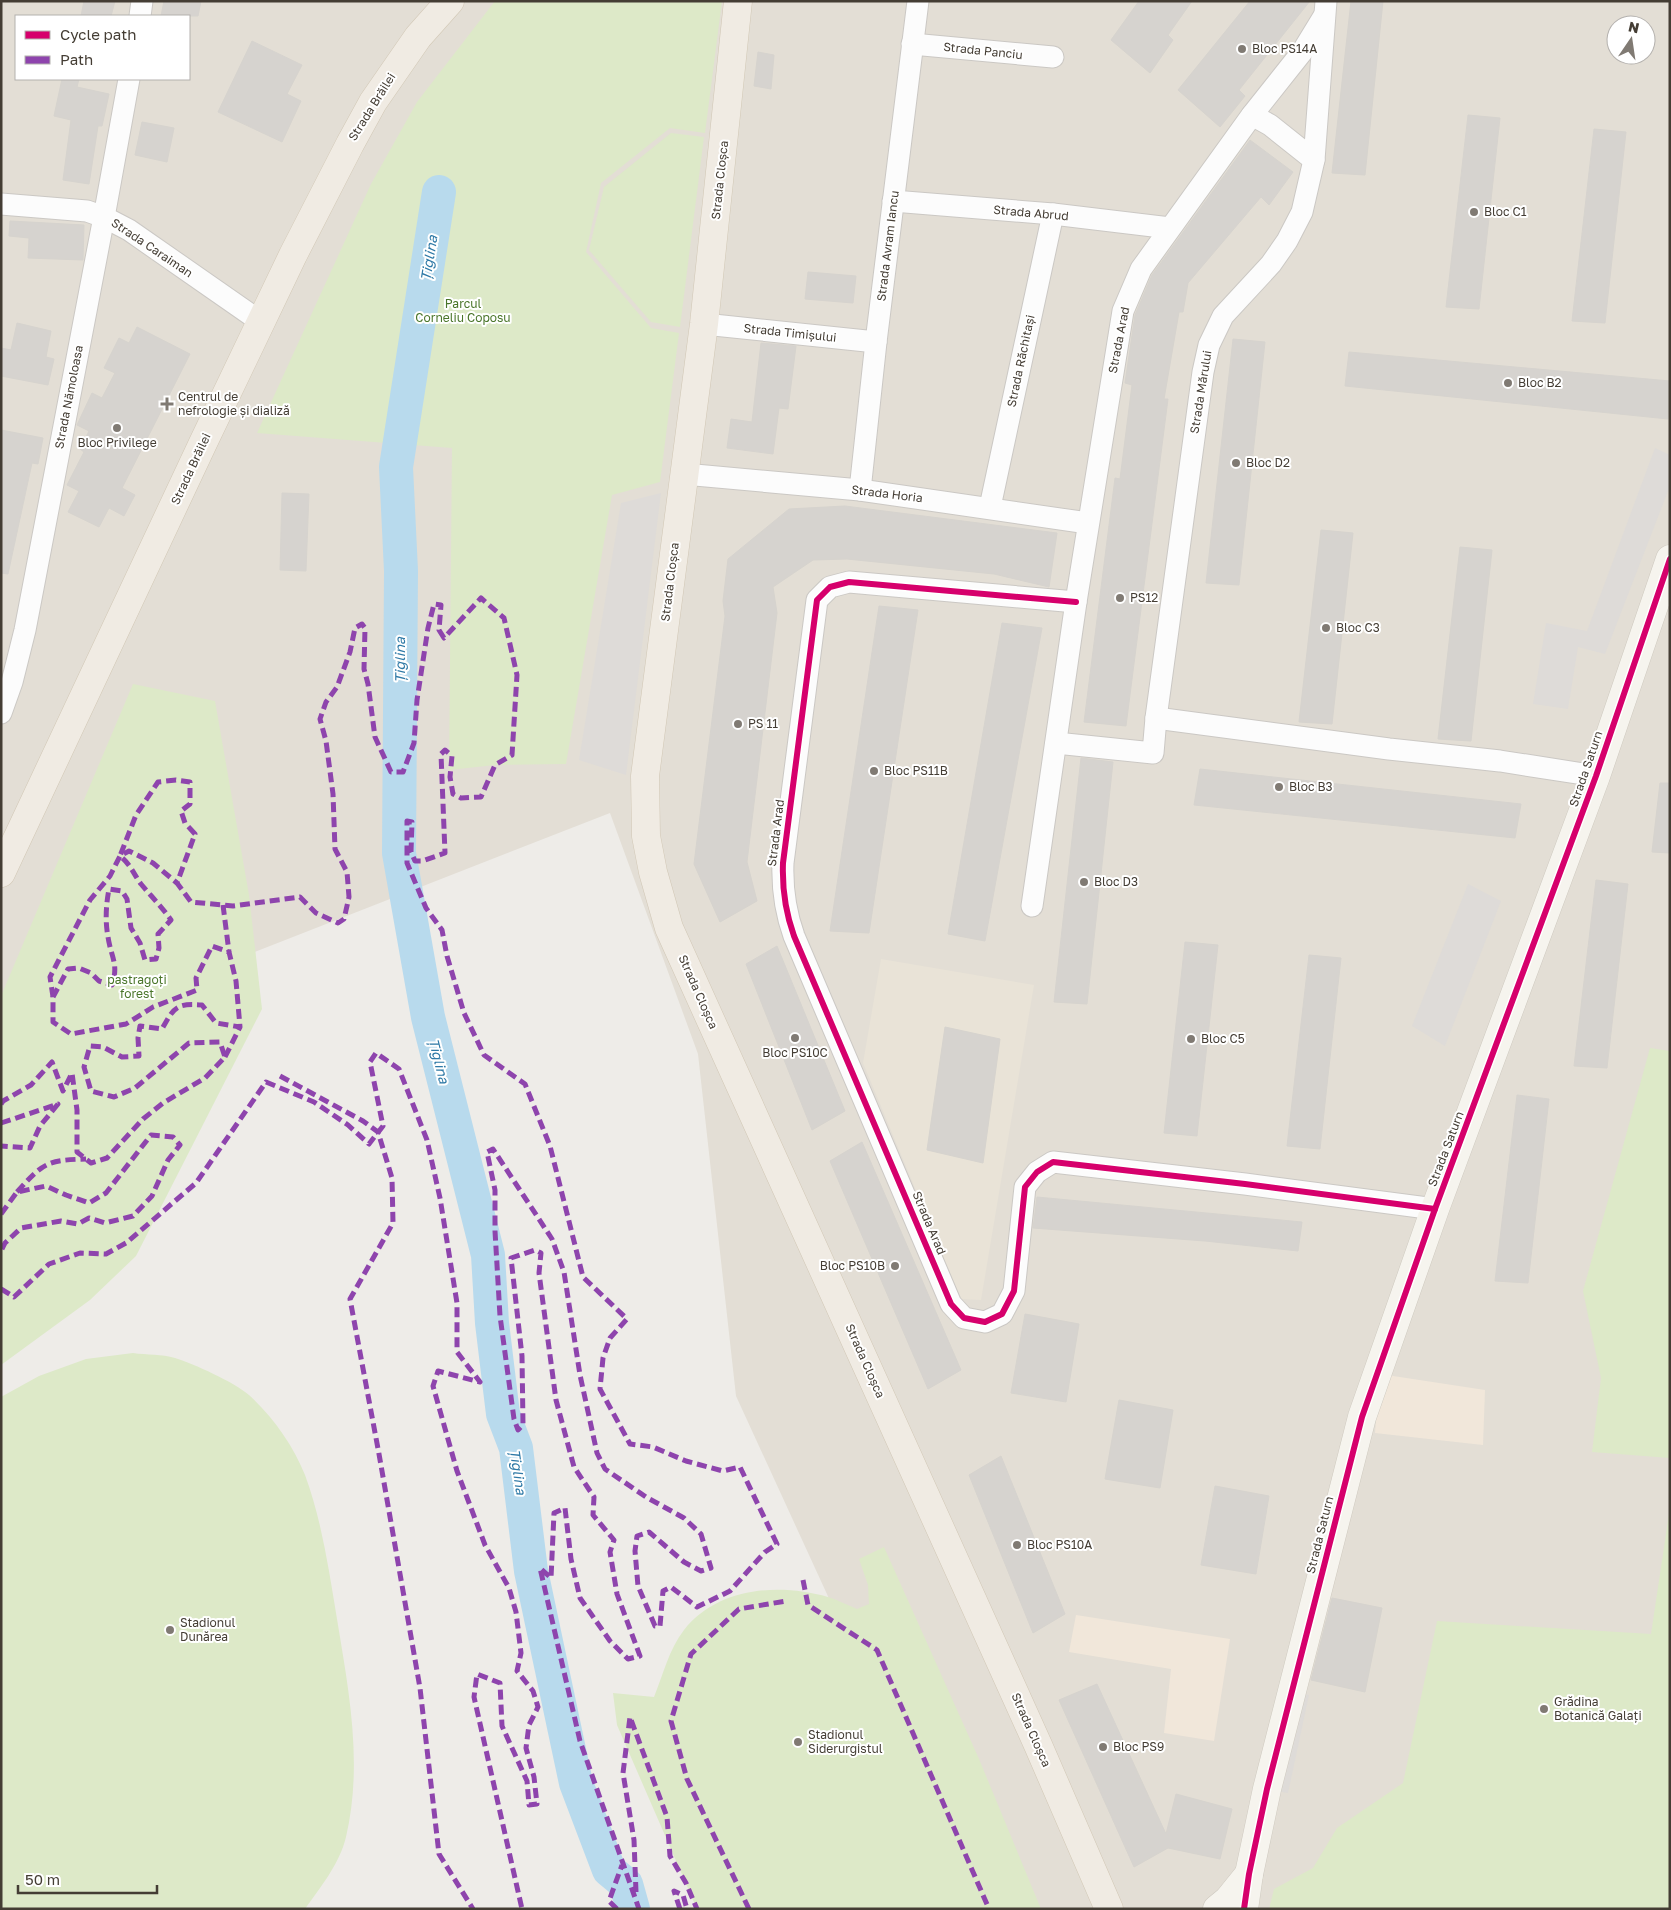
<svg xmlns="http://www.w3.org/2000/svg" width="1671" height="1910" viewBox="0 0 1671 1910" font-family="'Golos Text',sans-serif">
<style>
.residential{fill:#e3ded5;fill-rule:evenodd}
.commercial{fill:#f1e7da}
.education{fill:#e9e3d7}
.green{fill:#dde9c8}
.parking{fill:#dedbd8}
.lines{fill:none;stroke-linecap:round;stroke-linejoin:round}
.river{stroke:#b8daed;stroke-width:34}
.building{fill:#d6d3cf;stroke:#d6d3ce}
.street-casing{stroke:#cbc8c4;stroke-width:23}
.secondary-casing{stroke:#cec9bf;stroke-width:29}
.primary-casing{stroke:#d1c7b5;stroke-width:29}
.street{stroke:#fcfcfc;stroke-width:21}
.secondary{stroke:#f6f4ee;stroke-width:28}
.primary{stroke:#f0ebe3;stroke-width:28}
.quiet{stroke:#8e44ad;stroke-width:5;stroke-dasharray:10 5;stroke-linecap:butt}
.cycleway-casing{stroke:#fff;stroke-width:9}
.cycleway{stroke:#d6006c;stroke-width:6}
.poi-dot{fill:#807a73;stroke:#fff;stroke-width:2}
.labels{text-anchor:middle;stroke-width:4;stroke-linejoin:round;paint-order:stroke}
.poi-label{font-size:12px;fill:#443d34;stroke:#fff;text-anchor:start}
.street-label{font-size:12px;fill:#443d34;stroke:#fff}
.park-label{font-size:12px;fill:#497529;stroke:#fff}
.water-label{font-size:14px;font-style:italic;fill:#2e79a6;stroke:#fff}
</style>
<rect width="100%" height="100%" fill="#eeece8"/>
<path class="residential" d="M1,1H1670V1909H967L888,1727L736,1396L698,1054L610,813L1,1051ZM16,16H189V79H16ZM1616,25H1646V55H1616Z"/>
<g class="commercial">
<path d="M1380,1374L1485,1390L1483,1445L1375,1433Z"/>
<path d="M1076,1615L1230,1639L1214,1741L1164,1733L1171,1669L1069,1652Z"/>
</g>
<path class="education" d="M881,959L1034,985L981,1300L961,1299L863,1063Z"/>
<g class="green">
<path d="M495,1H722L705,133L670,128L601,183L586,252L651,328L679,333L660,482L612,495L566,764L495,765L449,770L452,448L257,433L371,184L417,102Z"/>
<path d="M671,133L704,137L680,327L651,322L589,250L604,187Z"/>
<path d="M133,684L215,701L249,895L262,1009L136,1256L90,1300L1,1365V996Z"/>
<path d="M1650,1048L1670,1051V1458L1592,1452L1601,1378L1583,1291Z"/>
<path d="M133,1353C147,1355 162,1354 175,1358C194,1364 234,1382 249,1395C273,1417 293,1445 305,1475C322,1521 329,1571 337,1619C349,1692 363,1764 346,1837C340,1863 320,1888 305,1909H1V1397L39,1376L86,1359Z"/>
<path d="M1670,1507V1909H1269L1274,1889L1313,1868L1337,1828L1403,1783L1437,1621L1651,1634Z"/>
<path d="M884,1547L979,1759L1041,1909H697L617,1725L613,1693L654,1697C663,1675 669,1649 684,1630C718,1587 779,1583 828,1597C838,1600 847,1605 857,1609L869,1604L868,1585L859,1559Z"/>
</g>
<g class="parking">
<path d="M1655,448L1670,455V486L1605,654L1578,647L1568,709L1533,704L1546,623L1587,631Z"/>
<path d="M661,493L626,775L579,760L621,503Z"/>
<path d="M1468,884L1501,901L1445,1046L1412,1026Z"/>
<path d="M1295,1691L1309,1695L1288,1793L1271,1790Z"/>
</g>
<g class="lines">
<path class="river" d="M439,192L396,467L401,571L399,853L428,1017L488,1255L492,1323L503,1414L516,1448L531,1571L576,1783L609,1870L626,1884L633,1909"/>
</g>
<g class="building">
<path d="M84,1H115L111,16H81Z"/>
<path d="M164,1H201L198,16H161Z"/>
<path d="M1139,1H1192L1168,35L1173,40L1150,73L1111,40Z"/>
<path d="M1250,1H1310L1239,90L1245,96L1220,127L1178,90Z"/>
<path d="M1351,1H1383L1365,175L1332,173Z"/>
<path d="M252,41L302,65L287,94L301,101L282,142L218,112Z"/>
<path d="M758,52L774,55L771,89L754,86Z"/>
<path d="M62,79H79L77,87L109,94L102,126H98L89,184L63,180L71,120L54,116Z"/>
<path d="M1468,115L1500,118L1479,309L1446,307Z"/>
<path d="M142,122L174,128L167,162L135,155Z"/>
<path d="M1594,129L1626,132L1605,323L1572,321Z"/>
<path d="M1250,140L1293,172L1269,205L1261,197L1188,283L1183,312H1179L1164,399H1168L1126,726L1084,722L1115,478L1120,479L1132,385L1125,383L1135,315L1152,275Z"/>
<path d="M10,221L84,225L83,260L28,258L29,238L9,236Z"/>
<path d="M808,272L856,276L853,303L805,299Z"/>
<path d="M17,323L51,331L46,357L54,359L48,385L1,376V348L11,350Z"/>
<path d="M137,327L190,354L122,488L135,495L124,516L109,508L99,527L68,512L79,491L67,485L84,452L80,449L89,431L77,425L92,393L102,398L115,373L104,368L119,338L129,343Z"/>
<path d="M1233,339L1265,342L1239,585L1206,583Z"/>
<path d="M761,343L796,346L788,409L779,408L773,454L727,448L731,419L752,422Z"/>
<path d="M1349,352L1670,381L1668,419L1345,386Z"/>
<path d="M1,430L43,438L38,464L32,463L8,574L1,573Z"/>
<path d="M282,493L309,494L306,571L280,570Z"/>
<path d="M845,506L1057,533L1049,587L994,574L847,559L813,560L773,587L777,613L747,862L757,901L720,922L694,864L725,616L723,601L728,559L789,509Z"/>
<path d="M1321,530L1353,533L1332,724L1299,722Z"/>
<path d="M1460,547L1492,550L1471,741L1438,739Z"/>
<path d="M879,606L918,610L869,933L830,931Z"/>
<path d="M1002,623L1042,628L985,941L948,934Z"/>
<path d="M1081,758L1113,762L1087,1004L1054,1002Z"/>
<path d="M1200,769L1521,804L1515,838L1194,805Z"/>
<path d="M1660,783H1670V853L1652,852Z"/>
<path d="M1596,880L1628,884L1607,1068L1574,1066Z"/>
<path d="M1185,942L1218,945L1197,1136L1164,1133Z"/>
<path d="M777,946L845,1111L812,1130L746,964Z"/>
<path d="M1309,955L1341,958L1320,1149L1287,1146Z"/>
<path d="M945,1027L1000,1039L983,1163L927,1150Z"/>
<path d="M1517,1095L1549,1099L1528,1283L1495,1281Z"/>
<path d="M862,1142L961,1370L928,1389L830,1161Z"/>
<path d="M1037,1197L1302,1222L1298,1251L1205,1241L1033,1228Z"/>
<path d="M1025,1314L1079,1324L1066,1402L1011,1393Z"/>
<path d="M1119,1400L1173,1410L1160,1488L1105,1479Z"/>
<path d="M1001,1456L1065,1614L1033,1633L969,1475Z"/>
<path d="M1215,1486L1269,1496L1256,1574L1201,1565Z"/>
<path d="M1332,1598L1382,1608L1365,1692L1311,1680Z"/>
<path d="M1097,1684L1166,1834L1176,1794L1232,1809L1220,1859L1168,1848L1134,1867L1059,1700Z"/>
</g>
<g class="lines">
<g class="street-casing">
<g id="street">
<path d="M140,16L142,1"/>
<path d="M912,44L1053,57"/>
<path d="M1252,115L1270,125L1314,160"/>
<path d="M893,201L1053,214L1170,228"/>
<path d="M1,204L87,211L104,217L129,230L261,322"/>
<path d="M704,324L876,342"/>
<path d="M684,474L860,490L1088,523"/>
<path d="M860,490L876,342L918,1"/>
<path d="M990,507L1053,214"/>
<path d="M1076,602L849,582L830,587L817,600L783,863C782,889 785,911 794,936L951,1304L964,1318L985,1322L1002,1314L1014,1291L1025,1187L1037,1172L1053,1162L1245,1184L1435,1209"/>
<path d="M1,713L12,682L25,630L104,217L129,79"/>
<path d="M1156,718L1389,749L1500,761L1596,776"/>
<path d="M1056,743L1153,753L1156,718L1203,372L1209,345L1223,316L1271,264L1287,241L1302,212L1314,160L1326,1"/>
<path d="M1032,906L1076,602L1123,311L1141,269L1252,115L1302,52L1324,16"/>
</g>
</g>
<g class="secondary-casing">
<g id="secondary">
<path d="M1217,1909L1228,1900L1249,1874"/>
<path d="M1244,1909L1249,1874L1267,1789L1362,1417L1435,1209L1596,776L1670,559"/>
</g>
</g>
<g class="primary-casing">
<g id="primary">
<path d="M738,1L704,324L645,776L646,836L653,872L669,928L1038,1745L1109,1909"/>
<path d="M1,873L203,443L293,255L350,144L373,102L418,37L450,1"/>
</g>
</g>
<use href="#street" class="street"/>
<use href="#secondary" class="secondary"/>
<use href="#primary" class="primary"/>
<g class="quiet">
<path d="M223,905L229,952"/>
<path d="M53,997L50,977L90,900L110,876L120,856L129,851L153,863L177,883"/>
<path d="M225,1057L240,1027"/>
<path d="M280,1076L363,1121L378,1132L392,1178L393,1223L350,1299L379,1454L420,1688L439,1854L473,1909"/>
<path d="M1,1104L3,1101L31,1085L52,1062L63,1091L72,1073L77,1110V1152L91,1163L107,1158L143,1119L163,1103L205,1078L225,1057L220,1042L189,1043L135,1088L114,1097L91,1091L84,1067L90,1046L103,1047L122,1057L139,1056L138,1038L140,1026L162,1029C174,1008 175,1003 202,1005L216,1023L240,1027L236,981L229,952L212,946L196,978L197,990L153,1007L126,1024L71,1034L53,1022V997L68,969L79,968L91,973L99,981L112,985C119,964 111,957 108,937C105,921 106,905 109,889L122,891L127,899L131,928L140,943L145,960L156,959L159,948L158,934L171,920C162,907 151,896 141,884C133,873 131,865 120,856L136,815L158,782L176,780L190,782V804L181,811L185,823L195,834L177,883L191,902L233,906L300,897L316,913L338,923L344,919L349,897L347,872L335,849L333,794L326,741L320,719L326,702L337,687L350,652L355,628L362,624L365,628L364,669L368,684L375,737L391,772H403L414,743L417,700L428,628L434,604L441,605L439,630L444,638L481,598L504,618L517,675L512,755L495,765L481,797L461,798L453,794L450,777L452,756L445,750L441,754L445,853L422,861H415L411,852L412,822L407,821V863L426,908L442,930L447,956L464,1013L484,1055L525,1084L550,1146L583,1277L627,1319L610,1338L603,1358L600,1389L630,1444L653,1447L686,1461L723,1471L740,1467L777,1544L765,1552L730,1591L697,1607L671,1587L663,1591L660,1626H655L638,1586L635,1551L637,1536L649,1532L684,1562L701,1571L711,1568L701,1534L684,1518L646,1497L605,1469L597,1453L580,1375L564,1272L552,1239L493,1149L487,1152L495,1190V1231L500,1316L514,1419L518,1430L523,1425L522,1356L511,1258L535,1250L541,1253L539,1273L556,1400L574,1467L594,1497L593,1515L614,1540L610,1552L617,1594L640,1656L628,1659L610,1641L580,1598L571,1559L565,1508L554,1513L551,1578L540,1568L580,1741L639,1909"/>
<path d="M1,1123L58,1104L40,1126L30,1148L1,1146"/>
<path d="M17,1192C43,1163 47,1160 86,1159"/>
<path d="M1,1214L17,1192L46,1186L66,1195L89,1203L106,1193L151,1135L173,1137L180,1145L168,1160L152,1196L133,1216L105,1223L89,1218L78,1224L61,1221L21,1228L5,1243L1,1251"/>
<path d="M1,1289L14,1297L49,1264L80,1253L106,1254L126,1243L196,1183L266,1082L314,1102L348,1125L369,1144L383,1126L370,1062L376,1053L399,1069L427,1140L440,1198L457,1303V1352L480,1382L438,1371L433,1386L457,1471L485,1545L509,1588L516,1612L521,1653L517,1671L533,1691L538,1707L529,1725L526,1748L534,1777L537,1804L529,1805L527,1781L502,1726L500,1683L477,1674L474,1697L522,1909"/>
<path d="M803,1580L808,1605L877,1650L989,1909"/>
<path d="M636,1892L634,1840L623,1773L630,1717L667,1817L670,1856L686,1883L697,1909"/>
<path d="M617,1909L609,1901L622,1865"/>
<path d="M680,1909L674,1891L683,1895L687,1909"/>
<path d="M749,1909L687,1779L671,1721L691,1654L739,1609L786,1601"/>
</g>
<g class="cycleway-casing">
<g id="cycleway">
<path d="M1076,602L849,582L830,587L817,600L783,863C782,889 785,911 794,936L951,1304L964,1318L985,1322L1002,1314L1014,1291L1025,1187L1037,1172L1053,1162L1245,1184L1435,1209"/>
<path d="M1244,1909L1249,1874L1267,1789L1362,1417L1435,1209L1596,776L1670,559"/>
</g>
</g>
<use href="#cycleway" class="cycleway"/>
</g>
<g class="poi-dot">
<circle cx="1242" cy="49" r="5"/>
<circle cx="1474" cy="212" r="5"/>
<circle cx="1508" cy="383" r="5"/>
<path d="M164.5 396.5h5v5h5v5h-5v5h-5v-5h-5v-5h5z"/>
<circle cx="117" cy="428" r="5"/>
<circle cx="1236" cy="463" r="5"/>
<circle cx="1120" cy="598" r="5"/>
<circle cx="1326" cy="628" r="5"/>
<circle cx="738" cy="724" r="5"/>
<circle cx="874" cy="771" r="5"/>
<circle cx="1279" cy="787" r="5"/>
<circle cx="1084" cy="882" r="5"/>
<circle cx="795" cy="1038" r="5"/>
<circle cx="1191" cy="1039" r="5"/>
<circle cx="895" cy="1266" r="5"/>
<circle cx="1017" cy="1545" r="5"/>
<circle cx="170" cy="1630" r="5"/>
<circle cx="1544" cy="1709" r="5"/>
<circle cx="798" cy="1742" r="5"/>
<circle cx="1103" cy="1747" r="5"/>
</g>
<g class="labels">
<g class="poi-label">
<text x="1252" y="53">Bloc PS14A</text>
<text x="1484" y="216">Bloc C1</text>
<text x="1518" y="387">Bloc B2</text>
<text x="178" y="401">Centrul de<tspan x="178" dy="14">nefrologie și dializă</tspan></text>
<text x="117" y="447" text-anchor="middle">Bloc Privilege</text>
<text x="1246" y="467">Bloc D2</text>
<text x="1130" y="602">PS12</text>
<text x="1336" y="632">Bloc C3</text>
<text x="748" y="728">PS 11</text>
<text x="884" y="775">Bloc PS11B</text>
<text x="1289" y="791">Bloc B3</text>
<text x="1094" y="886">Bloc D3</text>
<text x="1201" y="1043">Bloc C5</text>
<text x="795" y="1057" text-anchor="middle">Bloc PS10C</text>
<text x="885" y="1270" text-anchor="end">Bloc PS10B</text>
<text x="1027" y="1549">Bloc PS10A</text>
<text x="180" y="1627">Stadionul<tspan x="180" dy="14">Dunărea</tspan></text>
<text x="1554" y="1706">Grădina<tspan x="1554" dy="14">Botanică Galați</tspan></text>
<text x="808" y="1739">Stadionul<tspan x="808" dy="14">Siderurgistul</tspan></text>
<text x="1113" y="1751">Bloc PS9</text>
</g>
<g class="street-label">
<text transform="translate(983 51) rotate(6)" y="4">Strada Panciu</text>
<text transform="translate(372 107) rotate(-58)" y="4">Strada Brăilei</text>
<text transform="translate(720 180) rotate(-84)" y="4">Strada Cloșca</text>
<text transform="translate(1031 213) rotate(5)" y="4">Strada Abrud</text>
<text transform="translate(888 246) rotate(-83)" y="4">Strada Avram Iancu</text>
<text transform="translate(152 248) rotate(34)" y="4">Strada Caraiman</text>
<text transform="translate(790 333) rotate(6)" y="4">Strada Timișului</text>
<text transform="translate(1119 340) rotate(-79)" y="4">Strada Arad</text>
<text transform="translate(1021 361) rotate(-78)" y="4">Strada Răchitași</text>
<text transform="translate(1201 392) rotate(-81)" y="4">Strada Mărului</text>
<text transform="translate(69 397) rotate(-79)" y="4">Strada Nămoloasa</text>
<text transform="translate(191 469) rotate(-65)" y="4">Strada Brăilei</text>
<text transform="translate(887 494) rotate(7)" y="4">Strada Horia</text>
<text transform="translate(670 582) rotate(-83)" y="4">Strada Cloșca</text>
<text transform="translate(1586 769) rotate(-71)" y="4">Strada Saturn</text>
<text transform="translate(776 833) rotate(-83)" y="4">Strada Arad</text>
<text transform="translate(698 992) rotate(66)" y="4">Strada Cloșca</text>
<text transform="translate(1446 1149) rotate(-69)" y="4">Strada Saturn</text>
<text transform="translate(929 1223) rotate(67)" y="4">Strada Arad</text>
<text transform="translate(865 1361) rotate(66)" y="4">Strada Cloșca</text>
<text transform="translate(1320 1535) rotate(-76)" y="4">Strada Saturn</text>
<text transform="translate(1031 1730) rotate(66)" y="4">Strada Cloșca</text>
</g>
<g class="park-label">
<text x="463" y="308">Parcul<tspan x="463" dy="14">Corneliu Coposu</tspan></text>
<text x="137" y="984">pastragoți<tspan x="137" dy="14">forest</tspan></text>
</g>
<g class="water-label">
<text transform="translate(429 258) rotate(-81)" y="5">Țiglina</text>
<text transform="translate(400 660) rotate(-90)" y="5">Țiglina</text>
<text transform="translate(439 1061) rotate(76)" y="5">Țiglina</text>
<text transform="translate(518 1472) rotate(82)" y="5">Țiglina</text>
</g>
</g>
<rect width="1671" height="1910" fill="none" stroke="#443d34" stroke-width="5"/>
<rect x="15" y="15" width="175" height="65" fill="#ffffff" stroke="#b4b1ae"/>
<rect x="25" y="31" width="25" height="8" fill="#d6006c" stroke="#b4b1ae"/>
<text x="60" y="40" font-size="15" fill="#443d34">Cycle path</text>
<rect x="25" y="56" width="25" height="8" fill="#8e44ad" stroke="#b4b1ae"/>
<text x="60" y="65" font-size="15" fill="#443d34">Path</text>
<g transform="translate(1631 40) rotate(13)"><circle r="24" fill="#ffffff" stroke="#b4b1ae"/>
<path d="M0-4L9 19L0 12L-9 19Z" fill="#807a73"/>
<text y="-8" font-size="14" font-weight="bold" text-anchor="middle" fill="#443d34">N</text>
</g>
<path d="M18 1885v8h139v-8" fill="none" stroke="#443d34" stroke-width="2.5"/>
<text x="25" y="1885" font-size="15" fill="#443d34" stroke="#ffffff" stroke-width="4" paint-order="stroke">50 m</text>
</svg>
